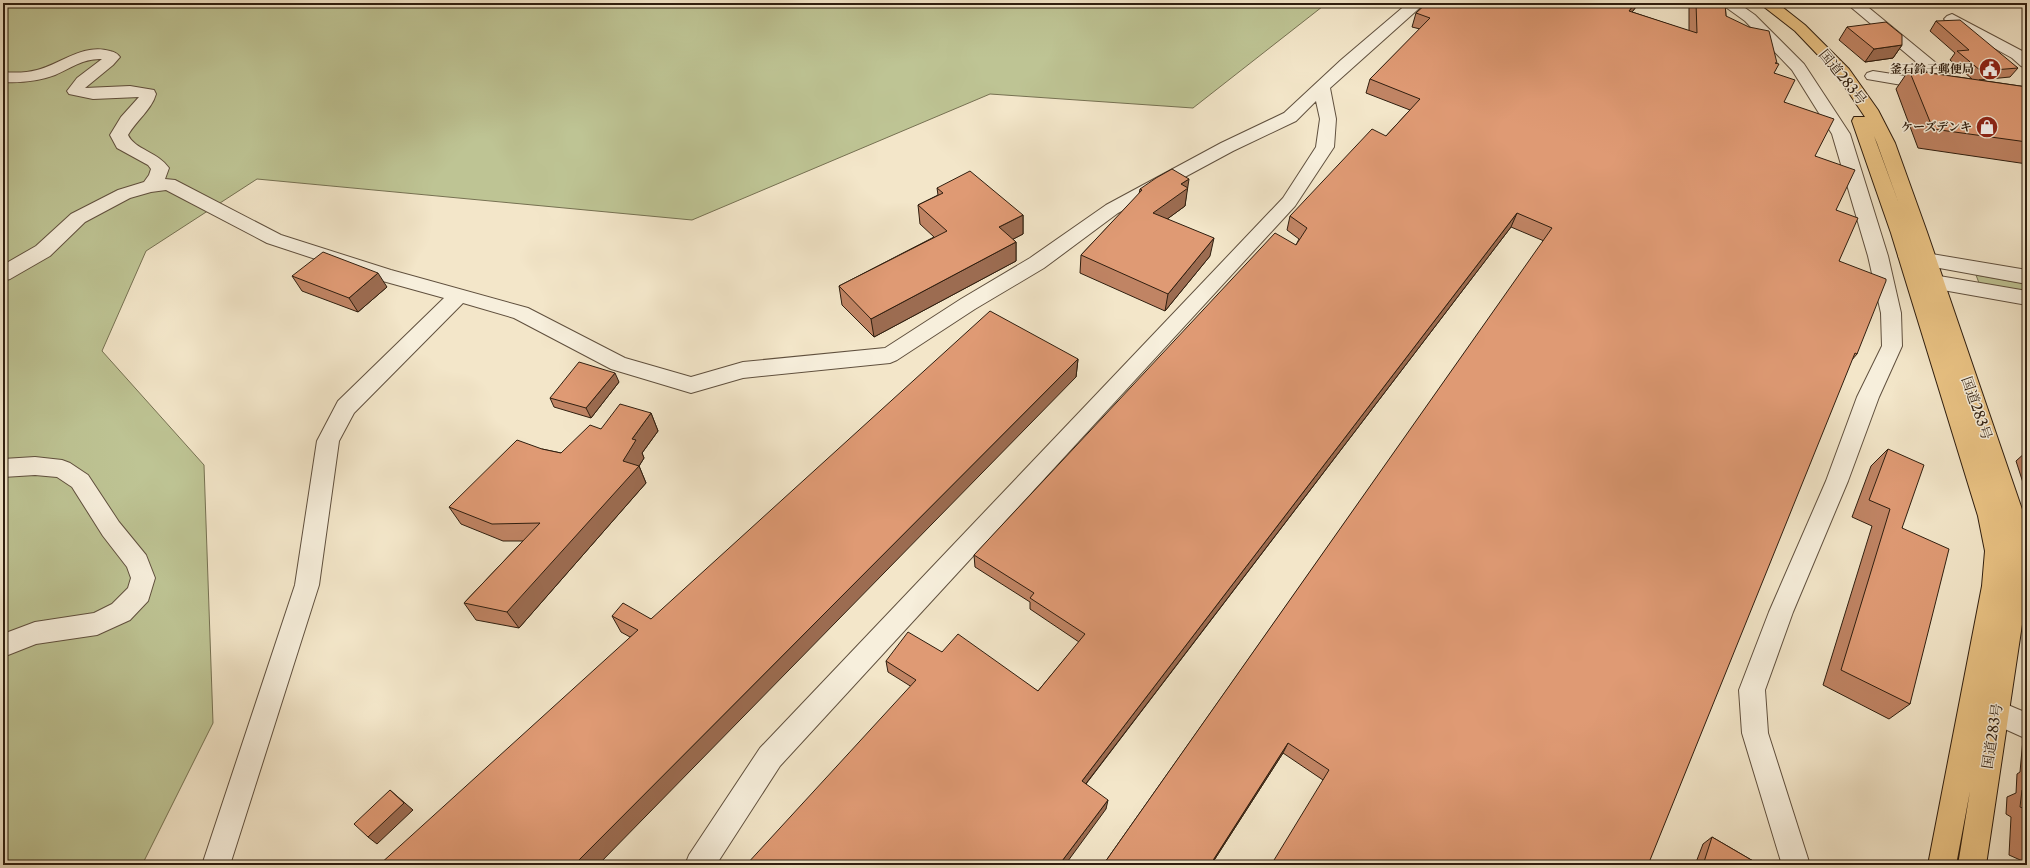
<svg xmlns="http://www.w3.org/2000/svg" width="2030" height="868" viewBox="0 0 2030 868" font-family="'Libre Caslon Text','Noto Serif JP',serif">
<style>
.green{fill:#bec494;stroke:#767152}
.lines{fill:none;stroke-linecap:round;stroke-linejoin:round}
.minor-casing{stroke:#60503e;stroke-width:2}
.highway-casing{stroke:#2f1e0f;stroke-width:2}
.minor{fill:#f7efdc;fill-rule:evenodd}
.highway{fill:#eac384;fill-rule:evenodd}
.wall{fill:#c08464;stroke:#2f1e0f}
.shaded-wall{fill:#9c6c51;stroke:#2f1e0f}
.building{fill:#df9a74;stroke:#2f1e0f}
.labels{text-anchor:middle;stroke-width:3;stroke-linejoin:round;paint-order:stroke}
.far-poi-label{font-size:12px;font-weight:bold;fill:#2f1e0f;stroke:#f7efdc;text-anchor:end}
.street-label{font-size:14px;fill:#2f1e0f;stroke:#f7efdc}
</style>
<rect width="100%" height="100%" fill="#f3e6c9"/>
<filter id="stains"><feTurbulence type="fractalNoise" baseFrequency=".005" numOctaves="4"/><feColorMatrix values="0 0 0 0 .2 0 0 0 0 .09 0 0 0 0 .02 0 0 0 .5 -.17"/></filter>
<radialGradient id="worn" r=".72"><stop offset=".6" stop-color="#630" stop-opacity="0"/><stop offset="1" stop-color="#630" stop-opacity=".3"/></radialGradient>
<g class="green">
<path d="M3,3H1327L1193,108L990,94L692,220L257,179L146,251L102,351L204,465L213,723L142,865H3Z"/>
<path d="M1976,275L2027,284V291L1979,283Z"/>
</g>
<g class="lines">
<g class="minor-casing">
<g id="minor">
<path d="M1408,3H1425L1330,88L1336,119L1334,147L1295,206L780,766L716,865H685L689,855L760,748L1283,198L1316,147L1320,119L1316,101L1296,121L1233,151L1118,213L1044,268L975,309L897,360L890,363L743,378L691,393L611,369L514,318L463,303L354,413L339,441L319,585L230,865H202L295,585L317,441L338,401L444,298L379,280L267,243L166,190L151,192L130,198L85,222L50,256L10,279L3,281V265L36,246L71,214L118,190L144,182L149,175L151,169L148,165L117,148L110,135L121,117L139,97L93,99L69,94L67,91L77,78L102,59C84,58 71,68 55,75C39,81 21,83 3,82V72C14,73 26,73 37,70C61,64 83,43 110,51C114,52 117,53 120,57L113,65L85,88L130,86L154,90L156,94C152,109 136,121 128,135C134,149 158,152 169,168L165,179L175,180L281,235L391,270L528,308L625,358L691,377L743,362L885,348L961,299L1030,258L1106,205L1221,143L1284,113L1341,60Z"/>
<path d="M1720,3H1738L1755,15L1804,64L1850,134L1888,256L1901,313L1902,346L1879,397L1848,481L1793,612L1765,690L1768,733L1810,865H1782L1742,733L1739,690L1769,612L1826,481L1857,397L1882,346L1881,313L1868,256L1832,134L1792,70L1745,21Z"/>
<path d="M1846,3H1863L1964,86L1966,89L1964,92L1958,94L1952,92Z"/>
<path d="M1952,14L2024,52L2027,55V68L2021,66L2012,58L1947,22L1944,19L1947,16Z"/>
<path d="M1873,71L1931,80L1937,82L1939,85L1937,88L1931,90L1867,79L1865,76L1867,73Z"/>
<path d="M1908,250L2027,270V284L1901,261L1898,256L1901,251Z"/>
<path d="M1916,272L2027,291V305L1909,284L1906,279L1909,274Z"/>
<path d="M35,457L62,460L70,463L88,475L119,522L146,555L155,578L148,601L130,620L97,635L36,644L3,657V634L35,622L94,613L112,604L128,588L131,578L127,567L103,536L72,487L57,477L35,475L3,477V459Z"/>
<path d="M1996,700L2027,713V739L1987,721L1983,712L1987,703Z"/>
</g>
</g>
<g class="highway-casing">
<path id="highway" d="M1759,3H1777L1805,25L1849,69L1878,110L1895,143L1927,232L2026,521L2027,591L1986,865H1958L1970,791L1956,865H1928L1982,586L1985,551L1978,516L1891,233L1852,121L1854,117H1865L1837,75L1795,31ZM1874,136L1877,143L1899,204Z"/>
</g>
<use href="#minor" class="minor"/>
<use href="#highway" class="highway"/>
</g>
<g class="wall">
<path d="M1427,3H1639L1632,12L1689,31V3H1725L1726,16L1774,73L1784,102L1815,156L1836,210L1839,261L1857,354L1851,361L1323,780L1283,753L1211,865H1103L1544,241L1511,227L1086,784L1106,809L888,672L886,661L942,652L1038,691L1079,642L1030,609V602L975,567L974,555L1296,245L1299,239L1287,230L1290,216L1386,136L1410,110L1366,93L1370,79L1420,29L1412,27L1416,13Z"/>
<path d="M1936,21L2018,68L2010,77L1979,80L2027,87V164L1918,148L1896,89L1909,70L1972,79L1950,60L1955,53L1930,31Z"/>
<path d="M1847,27L1902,45L1893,58L1865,62L1839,40Z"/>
<path d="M937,188L1023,215V234L1013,239L1016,242V261L874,337L842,305L839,286L934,237L920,224L918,205L938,195Z"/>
<path d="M1187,188L1185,206L1167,219L1210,256L1165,311L1080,273L1081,255L1139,194L1140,189Z"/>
<path d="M292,276L387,287L358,312L302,291Z"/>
<path d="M1078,359L1076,377L630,637L621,632L612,616L651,619Z"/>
<path d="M619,382L591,418L554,407L550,398Z"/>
<path d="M651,413L658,431L642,453L644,458L639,466L646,483L519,628L476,620L464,603L523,541H503L461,524L449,507L542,449L561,453L601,429Z"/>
<path d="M1888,449L1902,528L1910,704L1889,719L1823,685L1872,526L1852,517L1871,466Z"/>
<path d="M2027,451V492H2026L2016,461Z"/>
<path d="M2027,736V863L2009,855L2011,817L2006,814L2007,797L2016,793L2017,774L2020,772L2023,739Z"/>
<path d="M1712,837L1760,865H1695L1703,844Z"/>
</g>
<g class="shaded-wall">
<path d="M1635,3H1639L1623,24L1629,11Z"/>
<path d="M1902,45L1893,58L1865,62L1874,49Z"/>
<path d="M1189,179L1185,206L1151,231L1153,213L1181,184Z"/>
<path d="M1517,213L1511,227L1081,790L1082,781Z"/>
<path d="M1023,215V234L1000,246L999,227Z"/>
<path d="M1214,238L1210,256L1165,311L1168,294Z"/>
<path d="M1016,242V261L874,337L871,319Z"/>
<path d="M378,273L387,287L358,312L349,298Z"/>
<path d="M1078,359L1076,377L598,865H574Z"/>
<path d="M615,373L619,382L591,418L586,408Z"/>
<path d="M651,413L658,431L642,453L644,458L639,466L646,483L519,628L507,612L623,461L632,439Z"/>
<path d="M1288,743L1283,753L1211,865H1210Z"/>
<path d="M390,790L413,810L377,844L368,837Z"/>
<path d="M1108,800L1106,809L1065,865H1059Z"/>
</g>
<g class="building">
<path d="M1427,3H1635L1629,11L1697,33L1696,3H1725L1726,16L1749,27L1769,31L1777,63H1775L1779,64L1774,73L1795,80L1784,102L1834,119L1815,156L1855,170L1836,210L1858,218L1839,261L1886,279V281L1857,354L1855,353L1648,865H1271L1329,770L1288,743L1210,865H1103L1552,228L1517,213L1082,781L1108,800L1059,865H746L916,680L886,661L908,632L942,652L958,634L1038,691L1085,634L1030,598L1034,593L974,555L1275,233L1296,245L1307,228L1290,216L1372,129L1386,136L1420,99L1370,79L1430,18L1416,13Z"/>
<path d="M1960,20L2018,68L1981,71L1957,51L1969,50L1936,21Z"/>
<path d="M1886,22L1902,35V45L1874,49L1847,27Z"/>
<path d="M1909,70L2027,87V142L1933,129Z"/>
<path d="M1172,169L1189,179L1181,184L1188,188L1153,213L1214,238L1168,294L1081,255L1142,190L1140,189L1156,178Z"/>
<path d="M970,171L1023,215L999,227L1016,242L871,319L839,286L947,231L918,205L943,193L937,188Z"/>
<path d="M323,252L378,273L349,298L292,276Z"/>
<path d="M990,311L1078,359L574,865H379L638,630L612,616L623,603L651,619Z"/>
<path d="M579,362L615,373L586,408L550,398Z"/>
<path d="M620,404L651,413L632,439L636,440L623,461L639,466L507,612L464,603L540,523L492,524L449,507L517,440L542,449L561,453L590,425L601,429Z"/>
<path d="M1888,449L1924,465L1902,528L1949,549L1910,704L1841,670L1890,509L1869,500Z"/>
<path d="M390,790L404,803L368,837L354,824Z"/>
<path d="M2022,790L2027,792V849L2024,848L2026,809L2020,807Z"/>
<path d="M1712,837L1760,865H1703Z"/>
</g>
<defs>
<g id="civic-disc" transform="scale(1.15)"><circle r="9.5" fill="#8f2418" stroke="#f7efdc"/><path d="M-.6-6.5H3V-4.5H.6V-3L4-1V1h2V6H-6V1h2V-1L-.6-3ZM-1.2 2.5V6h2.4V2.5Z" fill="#fff"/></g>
<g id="shop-disc" transform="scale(1.15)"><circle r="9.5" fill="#8f2418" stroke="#f7efdc"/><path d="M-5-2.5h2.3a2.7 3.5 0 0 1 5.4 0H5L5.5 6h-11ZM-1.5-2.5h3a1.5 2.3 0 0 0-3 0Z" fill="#fff"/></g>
</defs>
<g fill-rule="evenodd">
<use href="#civic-disc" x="1990" y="69"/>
<use href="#shop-disc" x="1987" y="127"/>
</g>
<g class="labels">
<g class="far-poi-label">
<text x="1974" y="73">釜石鈴子郵便局</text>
<text x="1972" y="131">ケーズデンキ</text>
</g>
<g class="street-label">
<text transform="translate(1843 77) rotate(51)" y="5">国道283号</text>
<text transform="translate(1977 408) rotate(71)" y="5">国道283号</text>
<text transform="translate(1992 736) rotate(-81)" y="5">国道283号</text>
</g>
</g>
<rect width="2030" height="868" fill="none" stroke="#f3e6c9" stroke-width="16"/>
<rect x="4" y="4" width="2022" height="860" fill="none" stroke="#2f1e0f" stroke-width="2"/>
<rect x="8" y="8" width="2014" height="852" fill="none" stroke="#2f1e0f"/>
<rect width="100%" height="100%" filter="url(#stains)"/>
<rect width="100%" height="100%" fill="url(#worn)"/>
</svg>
